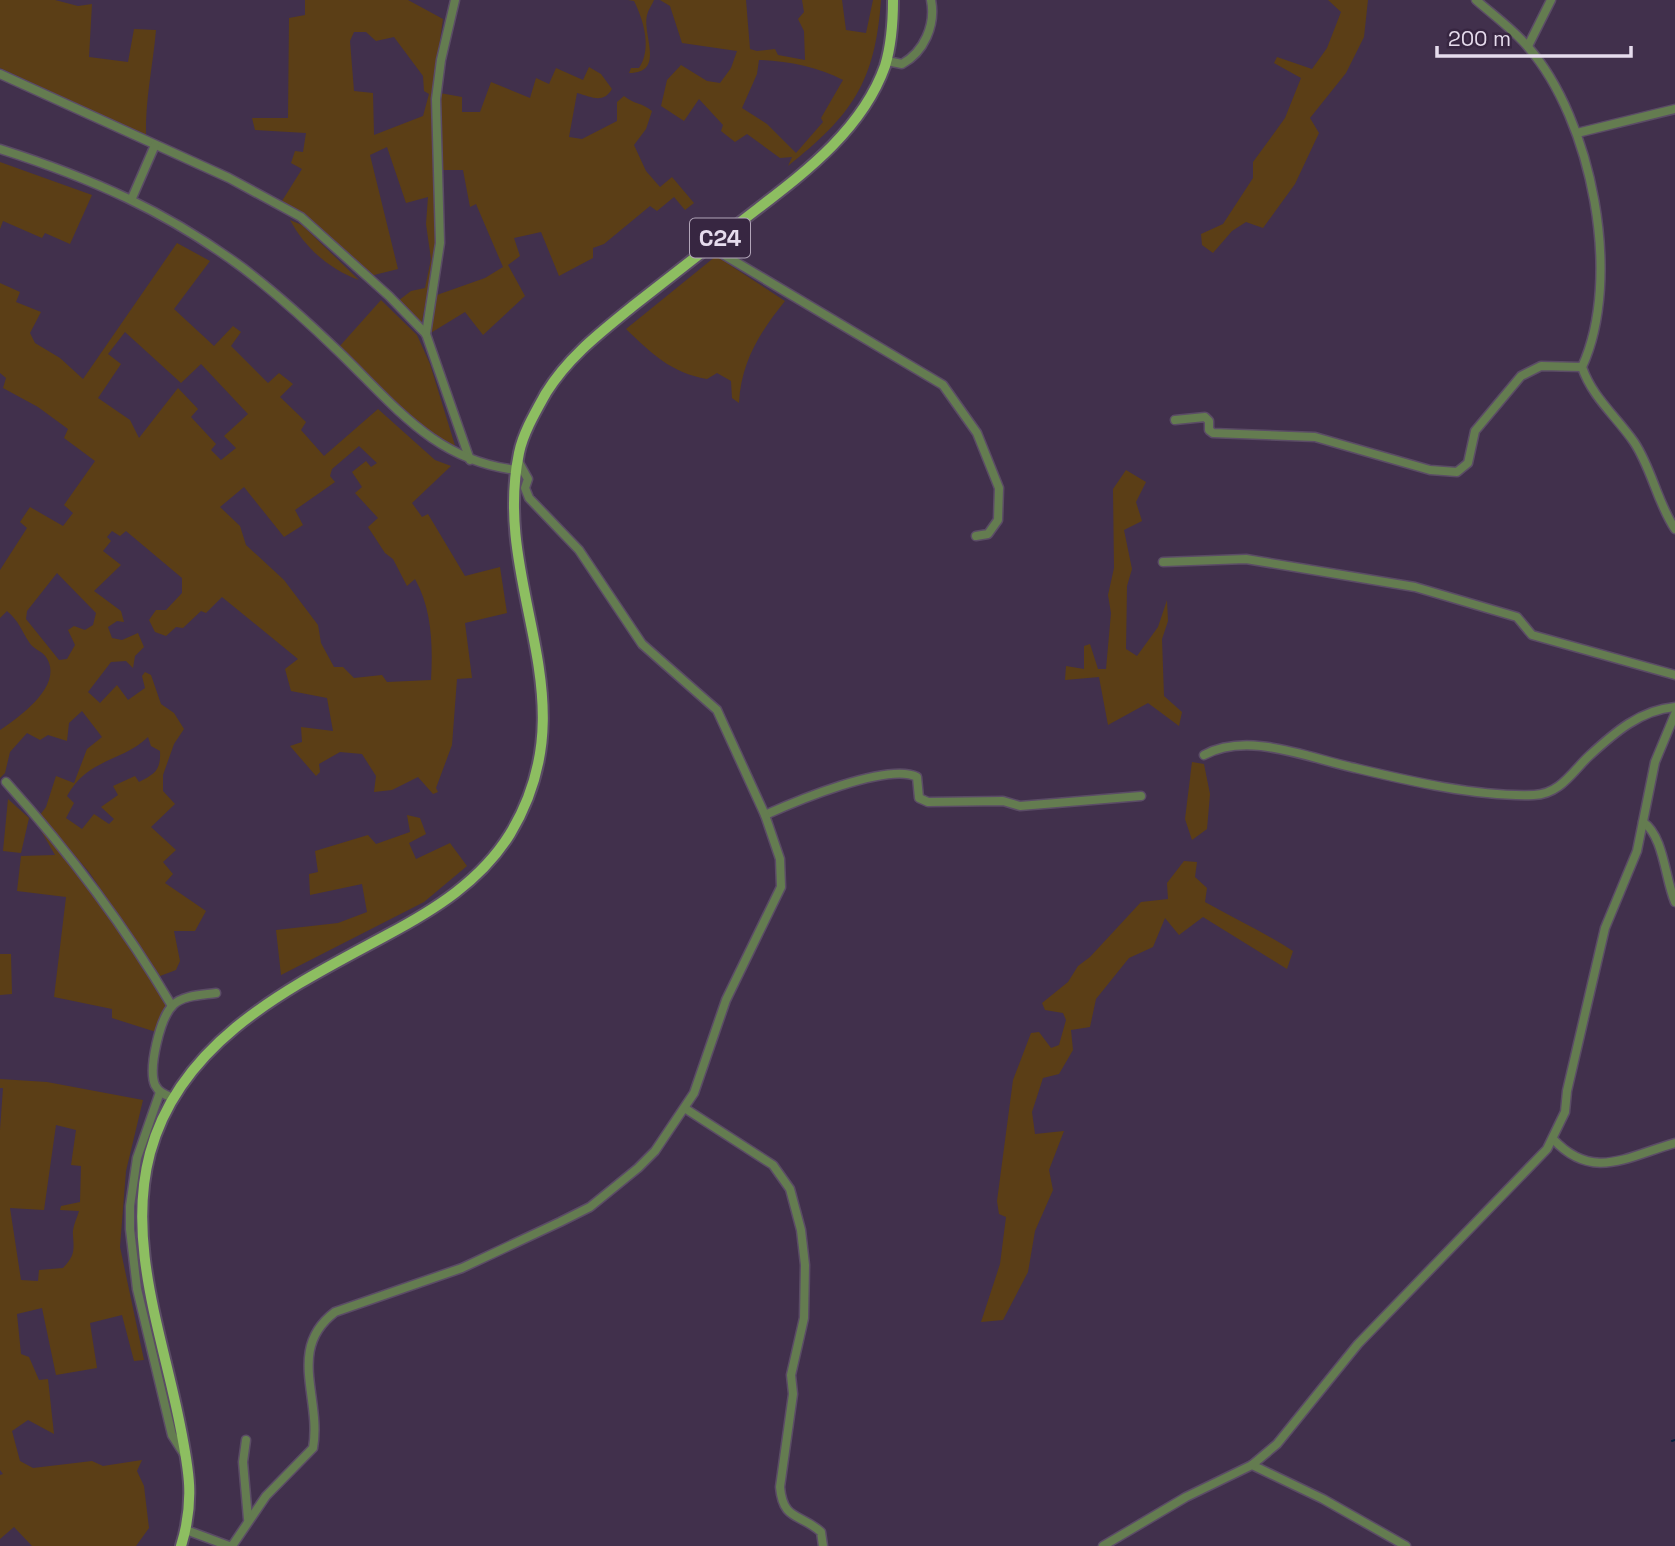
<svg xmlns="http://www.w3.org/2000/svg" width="1675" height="1546" viewBox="0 0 1675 1546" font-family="'Space Grotesk',sans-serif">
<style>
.green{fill:#5b3e16;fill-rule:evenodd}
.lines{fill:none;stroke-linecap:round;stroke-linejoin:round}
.stream{stroke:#05213d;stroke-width:2}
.minor-casing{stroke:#5b4c66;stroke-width:11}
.major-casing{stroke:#5b4c66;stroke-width:14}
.minor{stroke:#647c50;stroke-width:8}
.major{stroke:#8dbe61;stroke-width:10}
.labels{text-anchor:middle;stroke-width:5;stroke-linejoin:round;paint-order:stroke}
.shield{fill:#372641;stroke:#b2a5b9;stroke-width:2}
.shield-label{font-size:23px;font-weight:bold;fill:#e6dced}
</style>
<rect width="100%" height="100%" fill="#41304c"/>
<g class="green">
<path d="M0,0H55L78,6L92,4L89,57L128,62L134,29L156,30C153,65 145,100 146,136L0,68Z"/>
<path d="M305,0H408L443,19L434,82L432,137L437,213L436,250L421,326L398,301L411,291L425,288L431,259L426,224L428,197L406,203L387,147L370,155L398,269L370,276L301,212L282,201L302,169L291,163L295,151L303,152L306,133L255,130L252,118H288L289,18L305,15ZM354,32H366L376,41L394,37L423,76L424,91L429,94L423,116L374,135L373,93L354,91L350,41Z"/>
<path d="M628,0H654C652,5 648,10 647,15C642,35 666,73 629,73L631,68H639C652,49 644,21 634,1Z"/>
<path d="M660,0H746L750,49L757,51L775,49L778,55L805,60L804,31L798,19L804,12L802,0H842L846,30L866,33L873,0H881C875,83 852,115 788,166L792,157L780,158L747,134L735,142L721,131L723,125L699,99L684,121L661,106L667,80L681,65L707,81L720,83L731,68L737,51L682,43L670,6ZM759,60C788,61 818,67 843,80L821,118L823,122L796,153L767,124L742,108L757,74Z"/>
<path d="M1328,0H1368L1364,37L1346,73L1310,118L1319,133L1295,184L1263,228L1246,222L1232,231L1213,253L1202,245L1201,234L1223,224L1253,178V162L1285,118L1301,78L1274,63L1277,57L1312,69L1327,48L1341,12Z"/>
<path d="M589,67L601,74L612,89C603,104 592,97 577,93L569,137L582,139L617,121V102L624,96C633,104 643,103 652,111L646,129L634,145L646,171L660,187L672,177L694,203L685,210L674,197L657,211L650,206L604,244L593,248V258L559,276L541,232L514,238L520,256L508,265L525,296L483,335L465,312L429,334L434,296L485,278L503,267L476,204L470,207L463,170H439L440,93L462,97V112H480L491,82L530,98L536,78L549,84L556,68L583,80Z"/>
<path d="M0,162L92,195L70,244L45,233L42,238L3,221L0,229Z"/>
<path d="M290,220L302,225L359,280C329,269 305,248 290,220Z"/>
<path d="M177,243L210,261L174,309L214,346L233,326L241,332L231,346L268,383L279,373L293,384L280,397L306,422L301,430L324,456L378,409L435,460L451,466L412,503L422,517L428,514L465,576L500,567L507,613L465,623L472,678L457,679L452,745L436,788L438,792L433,794L418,777L392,790L374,792L376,776L362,754L340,752L319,764L320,772L316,776L290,746L302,742L301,727L333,731L327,698L291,691L285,669L298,659L222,597L206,613L201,611L183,628L176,627L166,636L155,632L149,620L156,610H166L182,593V578L126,531L120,536L112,531L107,537L111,541L103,551L121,565L94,591L121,611L124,622L117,621L108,627L112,638L122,640L138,633L144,647L135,656L133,668L126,661L111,662L88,692L100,703L117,685L128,700L145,688L142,676L145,672L151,675L161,704L174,713L184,729L174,744L163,775V791L175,804L151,827L176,850L163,862L173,874L165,883L206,911L195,931H174L180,961L176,970L160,976L89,872L40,815L46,807L56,776L74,783L87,749L102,737L82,711L69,723L67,741L48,735L40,740L27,733L10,752L5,773L0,778V730C19,717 65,685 46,657C42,651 33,649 29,642C21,630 19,621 7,611L0,618V570L27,528L20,522L30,507L63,526L73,513L64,505L95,461L64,438L68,429L38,407L3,388L6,378L0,373V283L20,292L16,302L41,312L30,333L35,343L60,358L83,379ZM125,332L181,383L201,364L248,414L224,436L236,448L221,460L211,450L216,444L191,417L198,409L178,388L139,438L130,420L98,398L121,364L108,354ZM359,446L377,463L371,467L366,461L352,472L362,487L355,493L378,518L368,527L385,553L393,559L407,586L415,579C432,609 433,646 431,680L387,682L382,675L354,678L343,667H334L321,643L318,625L284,580L246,545L240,526L220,507L244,487L284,537L303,525L295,510L335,482L330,476L332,469ZM57,573L96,613L93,625L85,630L74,626L68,630L75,645L67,659L59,660L26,619L27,611ZM148,737L151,746L160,751C161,770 155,774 139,782L135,776L113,786L118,795L101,807L114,819L109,824L94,814L82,829L66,818L74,803L67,796C88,758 122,762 148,737Z"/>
<path d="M716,256L785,301C760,332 741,362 739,403L732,398L731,381L717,373L707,379C671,373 651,353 626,329Z"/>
<path d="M381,300L417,335L430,364L457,452L415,421L339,347Z"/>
<path d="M1126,470L1146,482L1136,502L1142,521L1124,530L1132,569L1127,586L1126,649L1137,656L1158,627L1167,600L1168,621L1162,639L1164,696L1182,712L1179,726L1148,703L1108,725L1099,677L1065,680L1066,666L1084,669V646L1090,644L1098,669H1106L1111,613L1108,595L1114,568L1113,489Z"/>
<path d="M1192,762L1204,764L1210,794L1207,829L1192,840L1185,819Z"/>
<path d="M8,799L29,818L21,853L3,851Z"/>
<path d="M407,815L420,818L426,834L409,843L416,859L450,843L467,866L424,902L281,975L276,930L338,923L367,912L362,884L310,895L309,874L318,872L315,851L368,835L376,844L410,832Z"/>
<path d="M40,829L84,880L161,990L166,1004L156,1032L112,1018V1009L54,997L66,897L17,891L21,856L55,855Z"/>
<path d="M1184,861L1197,862L1195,877L1207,888L1205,902C1235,919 1264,932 1293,951L1287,969L1203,917L1179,935L1165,918L1153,947L1129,958L1096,999L1090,1027L1071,1030L1073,1050L1059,1074L1043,1078L1032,1112L1035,1134L1064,1131L1049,1170L1053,1190L1035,1231L1028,1272L1003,1320L981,1322L1000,1264L1006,1217L999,1214L997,1201L1013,1080L1031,1033L1039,1032L1051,1048L1059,1045L1066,1020L1063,1013L1045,1010L1042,1003L1068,982L1078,966L1090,957L1141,902L1168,899L1167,883Z"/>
<path d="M0,954H11L12,994L0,995Z"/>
<path d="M0,1079L47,1082L143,1100L126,1171L120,1247L144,1360L134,1361L122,1315L90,1323L97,1368L56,1375L42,1308L17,1314L21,1354L29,1357L39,1380L48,1379L54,1434L28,1420L12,1431L20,1461L33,1468L92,1461L103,1466L142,1460L137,1471L144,1486L149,1528L136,1546H32L14,1527L0,1539V1475L3,1474L0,1470V1130L3,1088H0ZM56,1125L76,1130L71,1165L81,1166L80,1202L61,1206L60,1210L79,1211C77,1218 72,1228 73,1235C74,1251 75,1255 63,1268L39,1270L38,1281L21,1280L10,1208L44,1210Z"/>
</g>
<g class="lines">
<path class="stream" d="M1672,1441L1675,1440"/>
<g class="minor-casing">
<g id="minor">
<path d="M1476,0C1493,15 1513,29 1528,47C1592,120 1623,278 1582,367C1592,397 1616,416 1634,442C1652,469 1657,502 1675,529"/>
<path d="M1528,46L1551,0"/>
<path d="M887,61L902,64C924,52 936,25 931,0"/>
<path d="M0,74L229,178L301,217L389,296L426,334L470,460"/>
<path d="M1577,133L1675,109"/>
<path d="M0,149C91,178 166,211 243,268C277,294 309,323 339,352C395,406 435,461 517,470"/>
<path d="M132,198L155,145"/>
<path d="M709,246L943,385L977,433L999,488L998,520L988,534L976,536"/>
<path d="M426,334L440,243L436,99L441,60L455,0"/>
<path d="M1175,420L1205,417L1209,421V430L1213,433L1315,437L1430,470L1457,472L1468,463L1475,431L1521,376L1541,366L1582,367"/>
<path d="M1163,562L1246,559L1415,587L1517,617L1532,635L1675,675"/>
<path d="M1204,755C1249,731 1308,758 1355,768C1409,781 1478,797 1534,795C1560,794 1572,772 1589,756C1614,733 1640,710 1675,707"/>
<path d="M6,782C69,852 124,925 172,1006"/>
<path d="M765,815C794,802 888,762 917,777L919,798L928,802L1003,801L1020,806L1141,796"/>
<path d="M1643,822C1664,836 1665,879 1675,902"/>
<path d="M160,1092L137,1158L130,1206V1229L137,1289L172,1435L186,1457"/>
<path d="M173,1098C166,1095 159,1093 155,1085C148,1068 160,1018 173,1005C183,995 203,995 216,993"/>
<path d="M686,1109L773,1165L790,1189L801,1230L805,1265L804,1318L791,1375L793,1394L780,1487C783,1521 800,1513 821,1532L823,1546"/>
<path d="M1553,1139C1593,1182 1628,1156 1675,1143"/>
<path d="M246,1440L243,1462L248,1519"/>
<path d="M1252,1465L1323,1499L1406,1546"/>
<path d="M186,1530L229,1546"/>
<path d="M232,1546L266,1496L313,1448C322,1398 286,1349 335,1312L462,1268L560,1222L590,1207L638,1168L655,1151L694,1093L726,1000L781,887L780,859L765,815L717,710L642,644L579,550L529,498L525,488L528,479L518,461"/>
<path d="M1103,1546L1186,1497L1252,1465L1277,1444L1358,1344L1547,1149L1565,1112L1567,1091L1605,928L1637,851L1655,762L1675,714"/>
</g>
</g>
<g class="major-casing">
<path id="major" d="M181,1546C195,1501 189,1470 180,1425C163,1337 126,1243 150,1153C181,1039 291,987 387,935C434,910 481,881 510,834C592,699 491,588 519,453C523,433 536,411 546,393C568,357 601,332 633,306C668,279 703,251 738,224C794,180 860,136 885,66C891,46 893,20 893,0"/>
</g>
<use href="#minor" class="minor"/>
<use href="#major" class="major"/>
</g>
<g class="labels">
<rect class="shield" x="690" y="218.5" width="60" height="39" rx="5"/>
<g class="shield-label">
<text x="720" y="246">C24</text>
</g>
</g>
<path d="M1437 46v10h194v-10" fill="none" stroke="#e6dced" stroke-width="3.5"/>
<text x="1448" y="46" font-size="21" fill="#e6dced" stroke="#372641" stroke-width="5" paint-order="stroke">200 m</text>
</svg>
